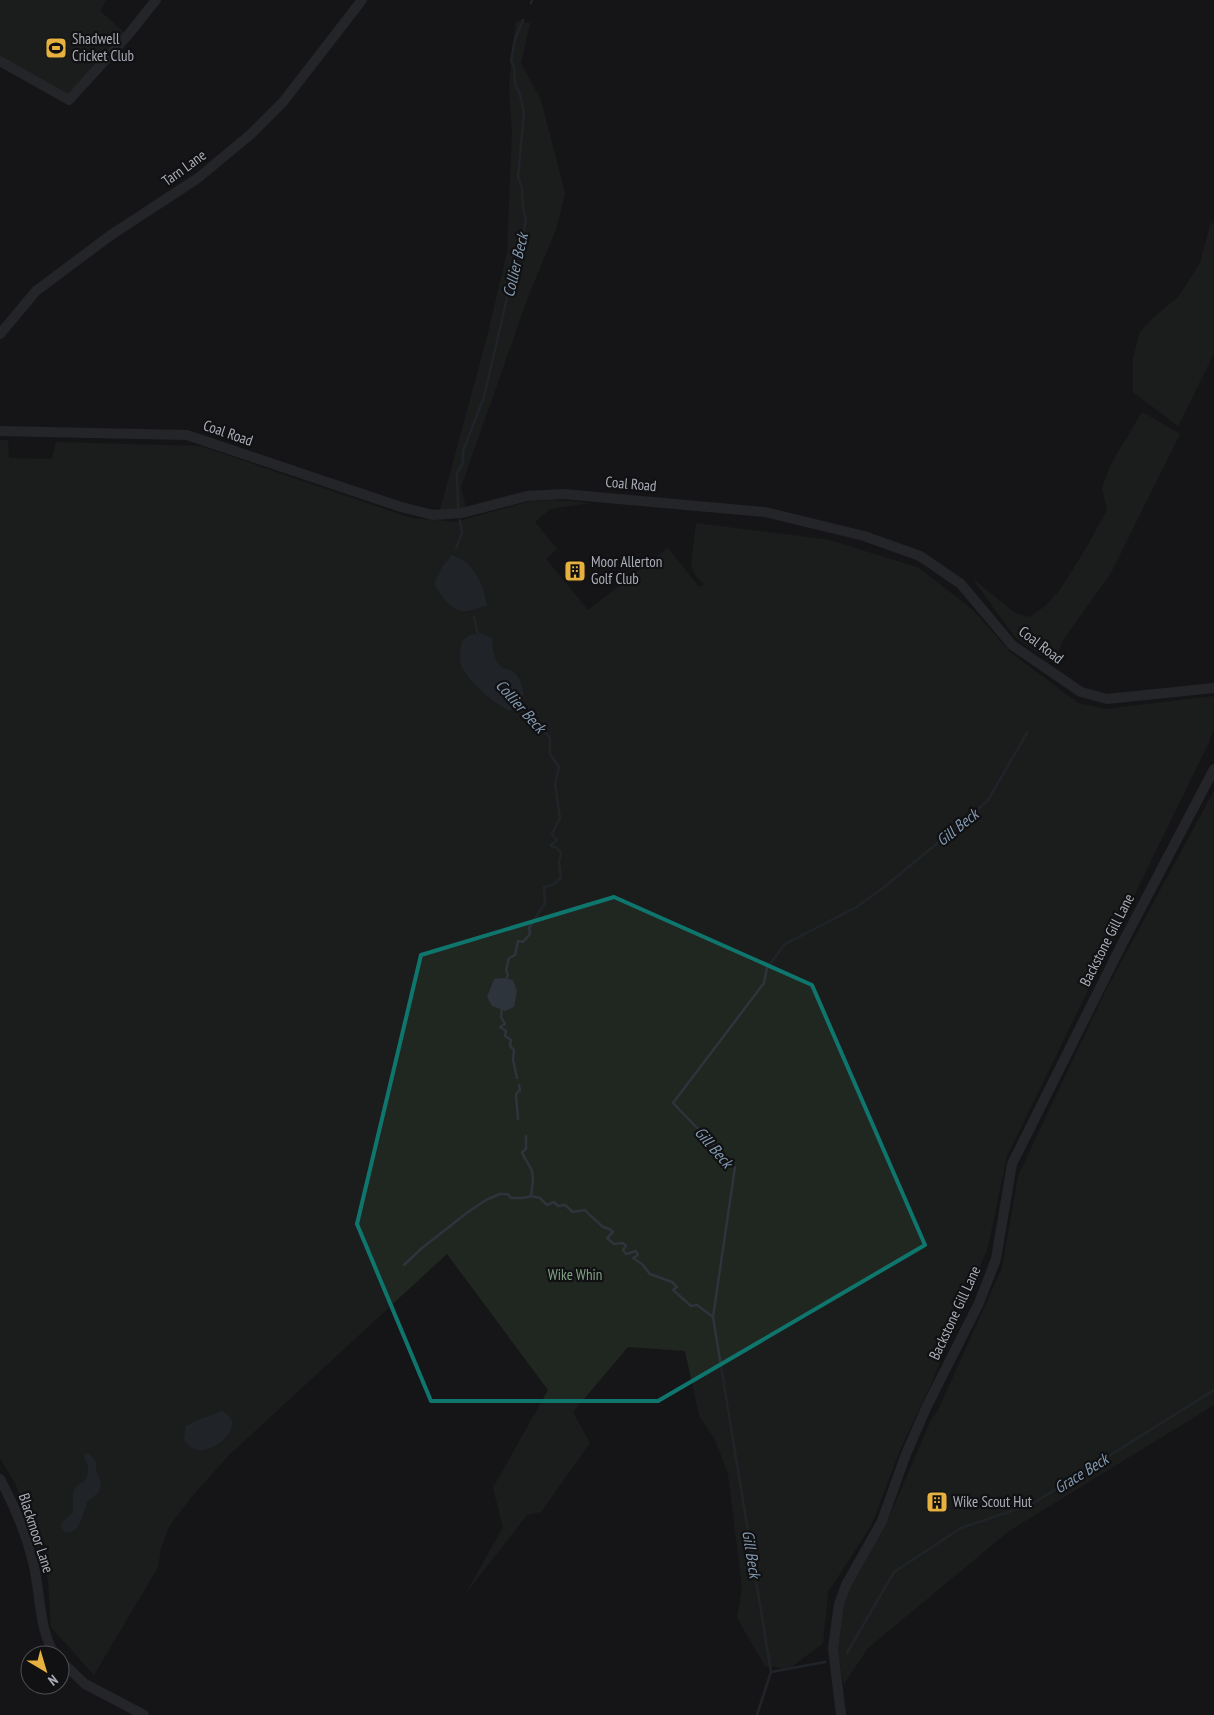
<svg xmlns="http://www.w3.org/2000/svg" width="1214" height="1715" viewBox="0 0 1214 1715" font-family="'PT Sans Narrow',sans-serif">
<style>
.green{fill:#202721}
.water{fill:#2d343b}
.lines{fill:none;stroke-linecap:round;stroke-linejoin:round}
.stream{stroke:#2d343b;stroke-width:2.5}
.minor{stroke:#37383d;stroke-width:10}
.marked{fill:none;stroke:#0f766e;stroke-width:4;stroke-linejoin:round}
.labels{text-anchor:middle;stroke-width:4.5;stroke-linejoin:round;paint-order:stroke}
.poi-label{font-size:15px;fill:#a9adb7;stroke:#111113;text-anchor:start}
.street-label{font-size:15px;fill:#a9adb7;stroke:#111113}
.park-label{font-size:15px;fill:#81a183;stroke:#111113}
.water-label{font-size:16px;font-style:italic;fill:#829ab0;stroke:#111113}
</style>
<rect width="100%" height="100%" fill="#161618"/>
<g class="green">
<path d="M0,0H106L100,11L125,33L68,94L0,56Z"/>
<path d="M516,21L530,23L521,63L541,100L565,193L557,227L529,294L461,487L466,508L440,510L487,337L507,253L512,133L509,84Z"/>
<path d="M1211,222L1214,225V353L1178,426L1133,392V358L1140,332L1153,318L1179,296L1200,263Z"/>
<path d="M1142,412L1180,434L1111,573L1065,637L1053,663L1015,637L972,578L1015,613L1030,617L1045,606L1060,590L1085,550L1107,510L1102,488L1111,464Z"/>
<path d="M0,440H8L9,458L52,459L56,442L200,446L411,518L455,522L528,502L554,500L589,503L550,509L535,522L557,549L546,559L588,610L668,548L699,587L704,584L697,578L691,566L696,523L830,540L919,568L973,610L1010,652L1078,703L1106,709L1214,696V729L1209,742L1007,1156L988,1247L932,1382L900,1450L871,1526L828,1592L823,1643L789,1669L765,1666L737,1618L742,1588L728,1473L715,1440L699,1415L685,1351L628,1347L573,1412L590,1443L541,1512L527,1515L466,1593L503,1527L493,1488L548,1390L447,1254L228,1456L193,1495L170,1525L161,1547L158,1567L94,1675L51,1627L48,1579L16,1485L0,1458Z"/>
<path d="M1214,791V1405L1009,1531L868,1648L844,1684L837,1648L846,1590L888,1520L931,1420L939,1408L1002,1268L1018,1176L1106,990Z"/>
</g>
<g class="water">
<path d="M452,555C456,557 462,559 466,562C478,572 485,592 487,606C480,607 473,610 467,611C453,614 440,594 434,584L442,567Z"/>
<path d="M481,633L492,638C492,647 494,662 502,668C504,669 507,669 510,670C521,676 525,690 523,701L510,711C496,705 466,680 461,665C459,657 461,649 462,641L470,635Z"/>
<path d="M505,978L513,980L517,991L514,1007L505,1011L492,1006L487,997L494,979Z"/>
<path d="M222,1411C226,1414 231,1417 232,1422C234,1436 211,1452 199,1450C192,1449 187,1444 184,1439L186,1426L193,1422Z"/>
<path d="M85,1454H89L96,1462V1471L101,1483L99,1492C96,1495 89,1499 87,1503C81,1515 82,1534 64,1532L61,1527L62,1522L73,1513C74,1506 71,1495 74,1490C80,1479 89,1485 88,1468C87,1463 87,1461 84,1457Z"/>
</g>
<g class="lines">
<g class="stream">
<path d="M531,3L532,0"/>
<path d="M458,507L457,473L463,463V451L484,397L507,298L521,246L526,219L523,209L522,188L518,177L524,113L520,95L515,83L514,66L511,61L515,39L523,20"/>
<path d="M456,548L462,533L460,520"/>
<path d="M474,617L478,635"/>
<path d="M505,981L508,975L506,970L509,958L515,955L518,941L523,942L530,934L529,928L545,903L544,887L552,885L561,878L559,862L561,853L556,847H553L551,845L557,840L552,834L560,818L555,784L559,767L550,754V738L544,731L538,727L531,714L519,702"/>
<path d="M502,1008L501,1017L505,1024L500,1027L506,1031L505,1036L511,1040L510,1046L514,1050L513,1060L517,1078"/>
<path d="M518,1119L516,1094L520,1090L519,1085"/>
<path d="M526,1136V1149L522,1152C524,1158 527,1161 530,1167C535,1175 532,1187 531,1196L540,1198L547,1205L554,1202L558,1206L565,1205L573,1212L585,1210C586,1212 602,1226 603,1227C608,1229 610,1228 613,1232L607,1238L614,1244L623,1243L626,1246L623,1250L626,1254L636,1251L638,1255L633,1258L642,1264L650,1274L672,1282L677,1287L673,1290L691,1306L697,1305L713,1317"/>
<path d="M404,1265L422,1248L468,1212L486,1200L500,1194H508L511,1198C519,1198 524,1199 531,1196"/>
<path d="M847,1653L894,1572L961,1528L1032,1504L1214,1390"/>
<path d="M771,1672L825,1662"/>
<path d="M757,1715L771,1672L713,1317L735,1167L673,1103L764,983L767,968L785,944L855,908L883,888L974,813L988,800L1027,733"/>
</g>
<g class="minor">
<path d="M0,61L69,100L128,35L156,0"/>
<path d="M0,334L36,291L111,235L198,178L251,134L283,102L362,0"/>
<path d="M0,431L187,435L401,507L433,515L462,513L527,496L563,494L765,512L864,536L920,556L961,584L1012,645L1081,692L1107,699L1214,688"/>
<path d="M0,1479C14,1505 26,1533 33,1562C40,1587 39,1636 56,1655"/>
<path d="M60,1660L85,1684L144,1715"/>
<path d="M841,1715L833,1648L839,1604L846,1585L882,1521L906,1454L927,1406L979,1303L996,1259L1012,1164L1121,946L1214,769"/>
</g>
</g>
<path d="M0 0H1214V1715H0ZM614,897L812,985L925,1245L658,1401H431L357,1224L421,955Z" fill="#161618" fill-opacity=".55" fill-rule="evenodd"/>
<path class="marked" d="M614,897L812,985L925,1245L658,1401H431L357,1224L421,955Z"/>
<defs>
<g id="stadium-square" transform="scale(1.125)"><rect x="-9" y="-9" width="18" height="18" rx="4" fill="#e7b13f" stroke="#111113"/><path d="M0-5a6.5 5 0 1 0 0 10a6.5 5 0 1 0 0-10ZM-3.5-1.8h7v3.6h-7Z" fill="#111"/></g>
<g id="building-square" transform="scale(1.125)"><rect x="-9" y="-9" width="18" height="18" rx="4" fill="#e7b13f" stroke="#111113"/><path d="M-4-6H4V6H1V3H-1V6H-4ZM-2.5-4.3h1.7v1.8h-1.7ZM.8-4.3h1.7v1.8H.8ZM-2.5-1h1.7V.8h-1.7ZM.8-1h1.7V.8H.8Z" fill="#111"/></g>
</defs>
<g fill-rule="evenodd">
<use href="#stadium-square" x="56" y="48"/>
<use href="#building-square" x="575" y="571"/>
<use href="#building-square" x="937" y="1502"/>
</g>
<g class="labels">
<g class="poi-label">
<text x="72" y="44">Shadwell<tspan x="72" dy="17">Cricket Club</tspan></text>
<text x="591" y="567">Moor Allerton<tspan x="591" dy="17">Golf Club</tspan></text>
<text x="953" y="1507">Wike Scout Hut</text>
</g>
<g class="street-label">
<text transform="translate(184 168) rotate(-36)" y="5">Tarn Lane</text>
<text transform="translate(228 433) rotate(19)" y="5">Coal Road</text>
<text transform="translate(631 484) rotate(5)" y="5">Coal Road</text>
<text transform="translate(1041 645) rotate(37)" y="5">Coal Road</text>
<text transform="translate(1107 940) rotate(-63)" y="5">Backstone Gill Lane</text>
<text transform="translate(955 1313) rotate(-65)" y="5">Backstone Gill Lane</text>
<text transform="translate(36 1533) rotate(72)" y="5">Blackmoor Lane</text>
</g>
<g class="park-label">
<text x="575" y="1280">Wike Whin</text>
</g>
<g class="water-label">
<text transform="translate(515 265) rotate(-77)" y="6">Collier Beck</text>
<text transform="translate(521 706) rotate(48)" y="6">Collier Beck</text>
<text transform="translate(957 827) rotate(-39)" y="6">Gill Beck</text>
<text transform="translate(714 1147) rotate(49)" y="6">Gill Beck</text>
<text transform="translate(1081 1473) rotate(-32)" y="6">Grace Beck</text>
<text transform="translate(752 1554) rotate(81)" y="6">Gill Beck</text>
</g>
</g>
<g transform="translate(45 1670) rotate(142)"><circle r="24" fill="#111113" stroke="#4e4f55"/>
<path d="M0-4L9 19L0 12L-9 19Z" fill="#e7b13f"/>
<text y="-8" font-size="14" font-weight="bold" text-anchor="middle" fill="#a9adb7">N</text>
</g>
</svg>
